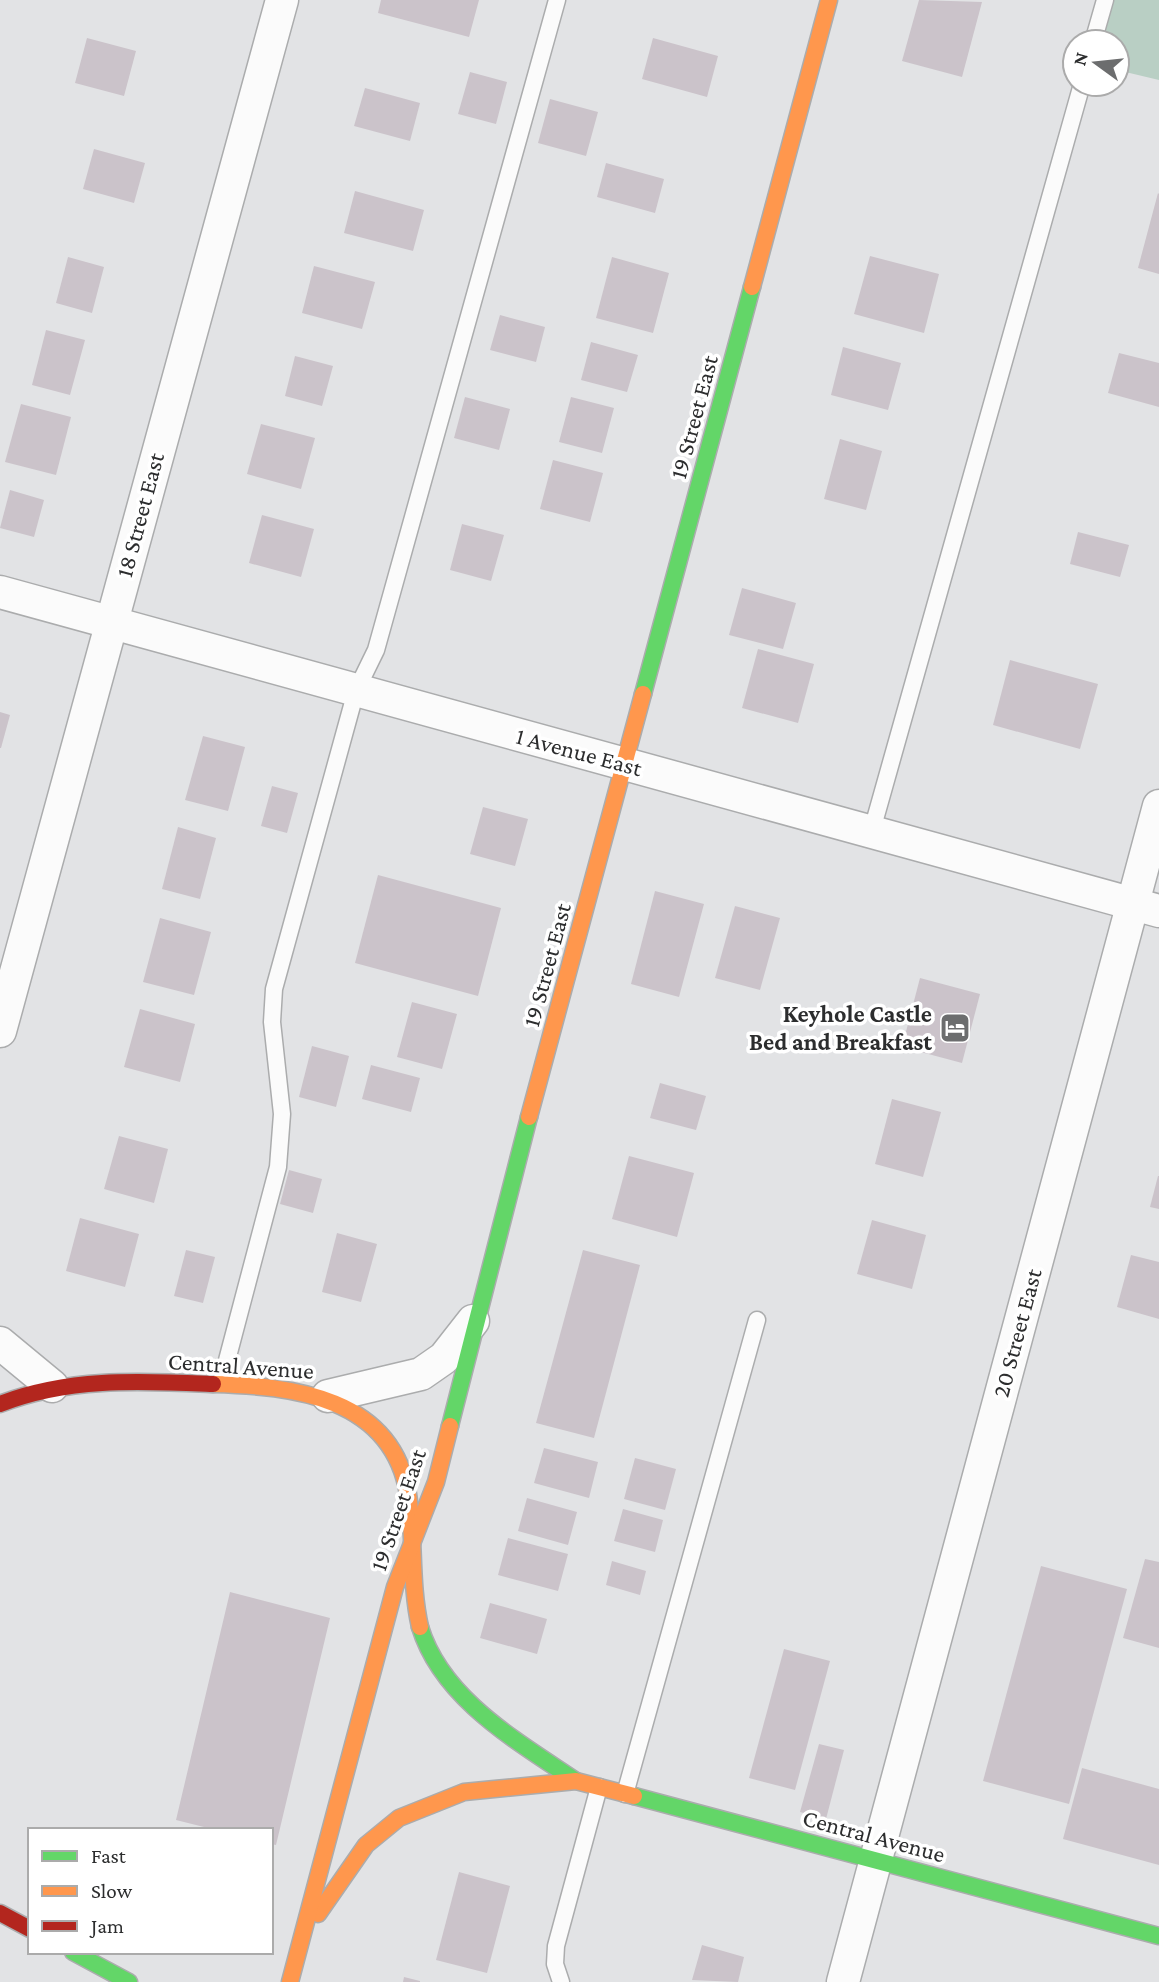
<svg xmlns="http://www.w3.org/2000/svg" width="1159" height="1982" viewBox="0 0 1159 1982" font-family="'Crimson Pro',serif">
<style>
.green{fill:#b9cfc4}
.building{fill:#cbc3ca}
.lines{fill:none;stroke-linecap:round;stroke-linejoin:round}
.lane-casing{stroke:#abacad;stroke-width:19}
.street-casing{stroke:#abacad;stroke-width:35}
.fast-casing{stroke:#abacad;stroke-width:19}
.slow-casing{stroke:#abacad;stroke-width:19}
.jam-casing{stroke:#abacad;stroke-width:19}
.lane{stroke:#fbfbfb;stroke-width:16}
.street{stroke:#fbfbfb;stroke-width:32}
.fast{stroke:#63d668;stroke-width:16}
.slow{stroke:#ff974d;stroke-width:16}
.jam{stroke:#b3261e;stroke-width:16}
.labels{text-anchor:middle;stroke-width:7;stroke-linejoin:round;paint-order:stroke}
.street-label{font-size:24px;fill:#2c2d2e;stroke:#fff}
.poi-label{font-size:24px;font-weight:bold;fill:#2c2d2e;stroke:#fff;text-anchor:end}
</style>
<rect width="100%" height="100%" fill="#e2e3e5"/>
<path class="green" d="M1098,0H1159V80L1117,70V42H1089Z"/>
<g class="building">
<path d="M381,0H479L469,37L378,13Z"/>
<path d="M919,0L982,2L962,77L902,61Z"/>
<path d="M87,38L136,51L124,96L75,83Z"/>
<path d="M653,38L718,56L707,97L642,79Z"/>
<path d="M470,72L507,82L496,124L458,114Z"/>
<path d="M365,88L420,103L410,141L354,126Z"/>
<path d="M550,99L598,112L586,156L538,143Z"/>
<path d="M94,149L145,163L134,203L83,189Z"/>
<path d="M606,163L664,179L655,213L597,197Z"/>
<path d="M355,191L424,210L413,251L344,233Z"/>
<path d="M1158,193L1159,194V274L1138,268Z"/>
<path d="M870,256L939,274L924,333L854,314Z"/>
<path d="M68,257L104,267L92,313L56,303Z"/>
<path d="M612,257L669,273L653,333L596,318Z"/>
<path d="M314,266L375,282L362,329L302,313Z"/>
<path d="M500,315L545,327L536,362L490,350Z"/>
<path d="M46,330L85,340L70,395L32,385Z"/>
<path d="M591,342L638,355L627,392L581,380Z"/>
<path d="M843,347L901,363L888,410L831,395Z"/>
<path d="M1119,353L1159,363V407L1108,393Z"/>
<path d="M295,356L333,366L322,406L285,396Z"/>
<path d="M465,397L510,409L499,450L454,438Z"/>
<path d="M571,397L614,408L602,453L559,442Z"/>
<path d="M21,404L71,417L56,475L5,462Z"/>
<path d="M261,424L315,438L301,489L247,474Z"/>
<path d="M840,439L882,451L866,510L824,499Z"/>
<path d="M553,460L603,473L590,522L540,509Z"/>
<path d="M10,490L44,500L34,537L0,528Z"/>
<path d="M262,515L314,529L301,577L249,563Z"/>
<path d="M462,524L504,535L491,581L450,570Z"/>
<path d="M1078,532L1129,545L1120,577L1070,564Z"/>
<path d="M742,588L796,603L783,649L729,635Z"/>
<path d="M758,649L814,664L798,723L742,708Z"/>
<path d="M1010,660L1098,684L1080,749L993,725Z"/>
<path d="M0,712L10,715L1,748H0Z"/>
<path d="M203,736L245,747L228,811L185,800Z"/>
<path d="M272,786L298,793L287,833L261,826Z"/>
<path d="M483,807L528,819L515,866L470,854Z"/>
<path d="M178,827L216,838L200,899L162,889Z"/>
<path d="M378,875L501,908L478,996L355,963Z"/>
<path d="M655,891L704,904L679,997L631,984Z"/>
<path d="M735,906L780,918L760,990L715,978Z"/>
<path d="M160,918L211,932L194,995L143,982Z"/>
<path d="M920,978L980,994L962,1063L902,1047Z"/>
<path d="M412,1002L457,1014L442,1069L397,1057Z"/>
<path d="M140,1009L195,1024L180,1082L124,1067Z"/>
<path d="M312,1046L349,1056L336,1107L299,1097Z"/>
<path d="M371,1065L420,1078L411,1112L362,1099Z"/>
<path d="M660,1083L706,1096L696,1130L650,1118Z"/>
<path d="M892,1099L941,1112L923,1177L875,1164Z"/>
<path d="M119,1136L168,1149L154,1203L104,1189Z"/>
<path d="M629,1156L694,1173L677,1237L612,1219Z"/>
<path d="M289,1170L322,1179L313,1213L280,1204Z"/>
<path d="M1158,1176H1159V1209L1150,1207Z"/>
<path d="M80,1218L139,1234L125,1287L66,1271Z"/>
<path d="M872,1220L926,1235L912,1289L857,1274Z"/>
<path d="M337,1233L377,1244L361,1302L322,1292Z"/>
<path d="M186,1250L215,1257L203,1303L174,1296Z"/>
<path d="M583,1250L640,1265L594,1438L536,1423Z"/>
<path d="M1131,1255L1159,1262V1319L1117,1307Z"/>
<path d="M544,1448L598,1462L589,1498L534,1483Z"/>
<path d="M635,1458L676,1469L665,1510L624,1499Z"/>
<path d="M527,1498L577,1512L568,1545L518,1531Z"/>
<path d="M623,1509L663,1520L655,1552L614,1541Z"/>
<path d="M508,1538L568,1554L558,1591L498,1575Z"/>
<path d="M1145,1559L1159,1562V1648L1123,1638Z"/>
<path d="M612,1561L646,1571L640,1595L606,1585Z"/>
<path d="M1041,1566L1127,1589L1069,1804L983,1781Z"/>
<path d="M230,1592L330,1618L276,1845L271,1844V1830H216L176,1820Z"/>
<path d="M490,1603L547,1619L537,1654L480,1638Z"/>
<path d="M784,1649L830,1661L795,1790L749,1778Z"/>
<path d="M819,1744L844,1750L826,1819L800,1812Z"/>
<path d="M1082,1768L1159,1789V1865L1063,1839Z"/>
<path d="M459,1872L510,1886L487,1973L436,1960Z"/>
<path d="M702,1945L744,1957L738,1982L692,1980Z"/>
<path d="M404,1977L420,1981V1982H403Z"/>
</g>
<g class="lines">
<g class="lane-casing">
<g id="lane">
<path d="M1093,42L1105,0"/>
<path d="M872,830L1082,84"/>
<path d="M221,1383L278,1167L282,1114L272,1022L274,989L356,691L376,650L557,0"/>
<path d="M625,1794L757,1320"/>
<path d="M561,1982L555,1964L556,1946L599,1787"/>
</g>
</g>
<g class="street-casing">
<g id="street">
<path d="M0,592L1159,911"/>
<path d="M0,1031L282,0"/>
<path d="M0,1343L52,1386"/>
<path d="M328,1396L421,1374L444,1358L473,1321"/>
<path d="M843,1982L1159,806"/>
</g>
</g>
<g class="fast-casing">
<g id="fast">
<path d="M643,694L752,287"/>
<path d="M450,1426L529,1117"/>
<path d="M420,1627C442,1699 517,1741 576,1781"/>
<path d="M634,1796L1159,1936"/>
<path d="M73,1952L129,1982"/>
</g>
</g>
<g class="slow-casing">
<g id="slow">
<path d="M752,287L829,0"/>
<path d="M529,1117L643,694"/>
<path d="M213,1384C293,1386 392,1397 408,1494C415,1538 410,1583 420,1627"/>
<path d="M318,1914L366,1845L399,1818L464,1792L576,1781L634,1796"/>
<path d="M290,1982L395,1587L436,1482L450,1426"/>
</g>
</g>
<g class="jam-casing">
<g id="jam">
<path d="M0,1404C69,1377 141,1381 213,1384"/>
<path d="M0,1913L30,1929"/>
</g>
</g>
<use href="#lane" class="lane"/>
<use href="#street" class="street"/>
<use href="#fast" class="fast"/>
<use href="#slow" class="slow"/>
<use href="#jam" class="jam"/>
</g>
<defs>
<g id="hotel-square" transform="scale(1.575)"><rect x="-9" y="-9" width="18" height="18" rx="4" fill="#6c6d6e" stroke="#fff"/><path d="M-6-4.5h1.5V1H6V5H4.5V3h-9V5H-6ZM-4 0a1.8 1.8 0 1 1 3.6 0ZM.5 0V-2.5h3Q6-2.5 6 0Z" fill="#fff"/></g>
</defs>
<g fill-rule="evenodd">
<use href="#hotel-square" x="955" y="1028"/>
</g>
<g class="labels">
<g class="street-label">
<text transform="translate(694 417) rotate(-75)" y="8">19 Street East</text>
<text transform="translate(140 515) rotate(-75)" y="8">18 Street East</text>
<text transform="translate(579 752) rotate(15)" y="8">1 Avenue East</text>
<text transform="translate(547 965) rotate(-75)" y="8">19 Street East</text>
<text transform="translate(1017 1333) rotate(-75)" y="8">20 Street East</text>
<text transform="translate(241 1366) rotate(4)" y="8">Central Avenue</text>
<text transform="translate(398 1510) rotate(-71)" y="8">19 Street East</text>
<text transform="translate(874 1836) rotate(15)" y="8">Central Avenue</text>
</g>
<g class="poi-label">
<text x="932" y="1022">Keyhole Castle<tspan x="932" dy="28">Bed and Breakfast</tspan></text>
</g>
</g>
<rect x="28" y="1828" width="245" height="126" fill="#ffffff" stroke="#ababab" stroke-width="2"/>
<rect x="42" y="1851" width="35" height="10" fill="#63d668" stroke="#ababab" stroke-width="2"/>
<text x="91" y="1863" font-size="21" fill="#2c2d2e">Fast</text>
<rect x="42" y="1886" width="35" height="10" fill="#ff974d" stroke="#ababab" stroke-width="2"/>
<text x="91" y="1898" font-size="21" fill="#2c2d2e">Slow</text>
<rect x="42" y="1921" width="35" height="10" fill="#b3261e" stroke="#ababab" stroke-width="2"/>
<text x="91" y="1933" font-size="21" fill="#2c2d2e">Jam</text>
<g transform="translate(1096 63) rotate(285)"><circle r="33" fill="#ffffff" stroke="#ababab" stroke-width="2"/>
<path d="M0-5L12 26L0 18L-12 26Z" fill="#6c6d6e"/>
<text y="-10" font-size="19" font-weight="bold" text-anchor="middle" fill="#2c2d2e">N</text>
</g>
</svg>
